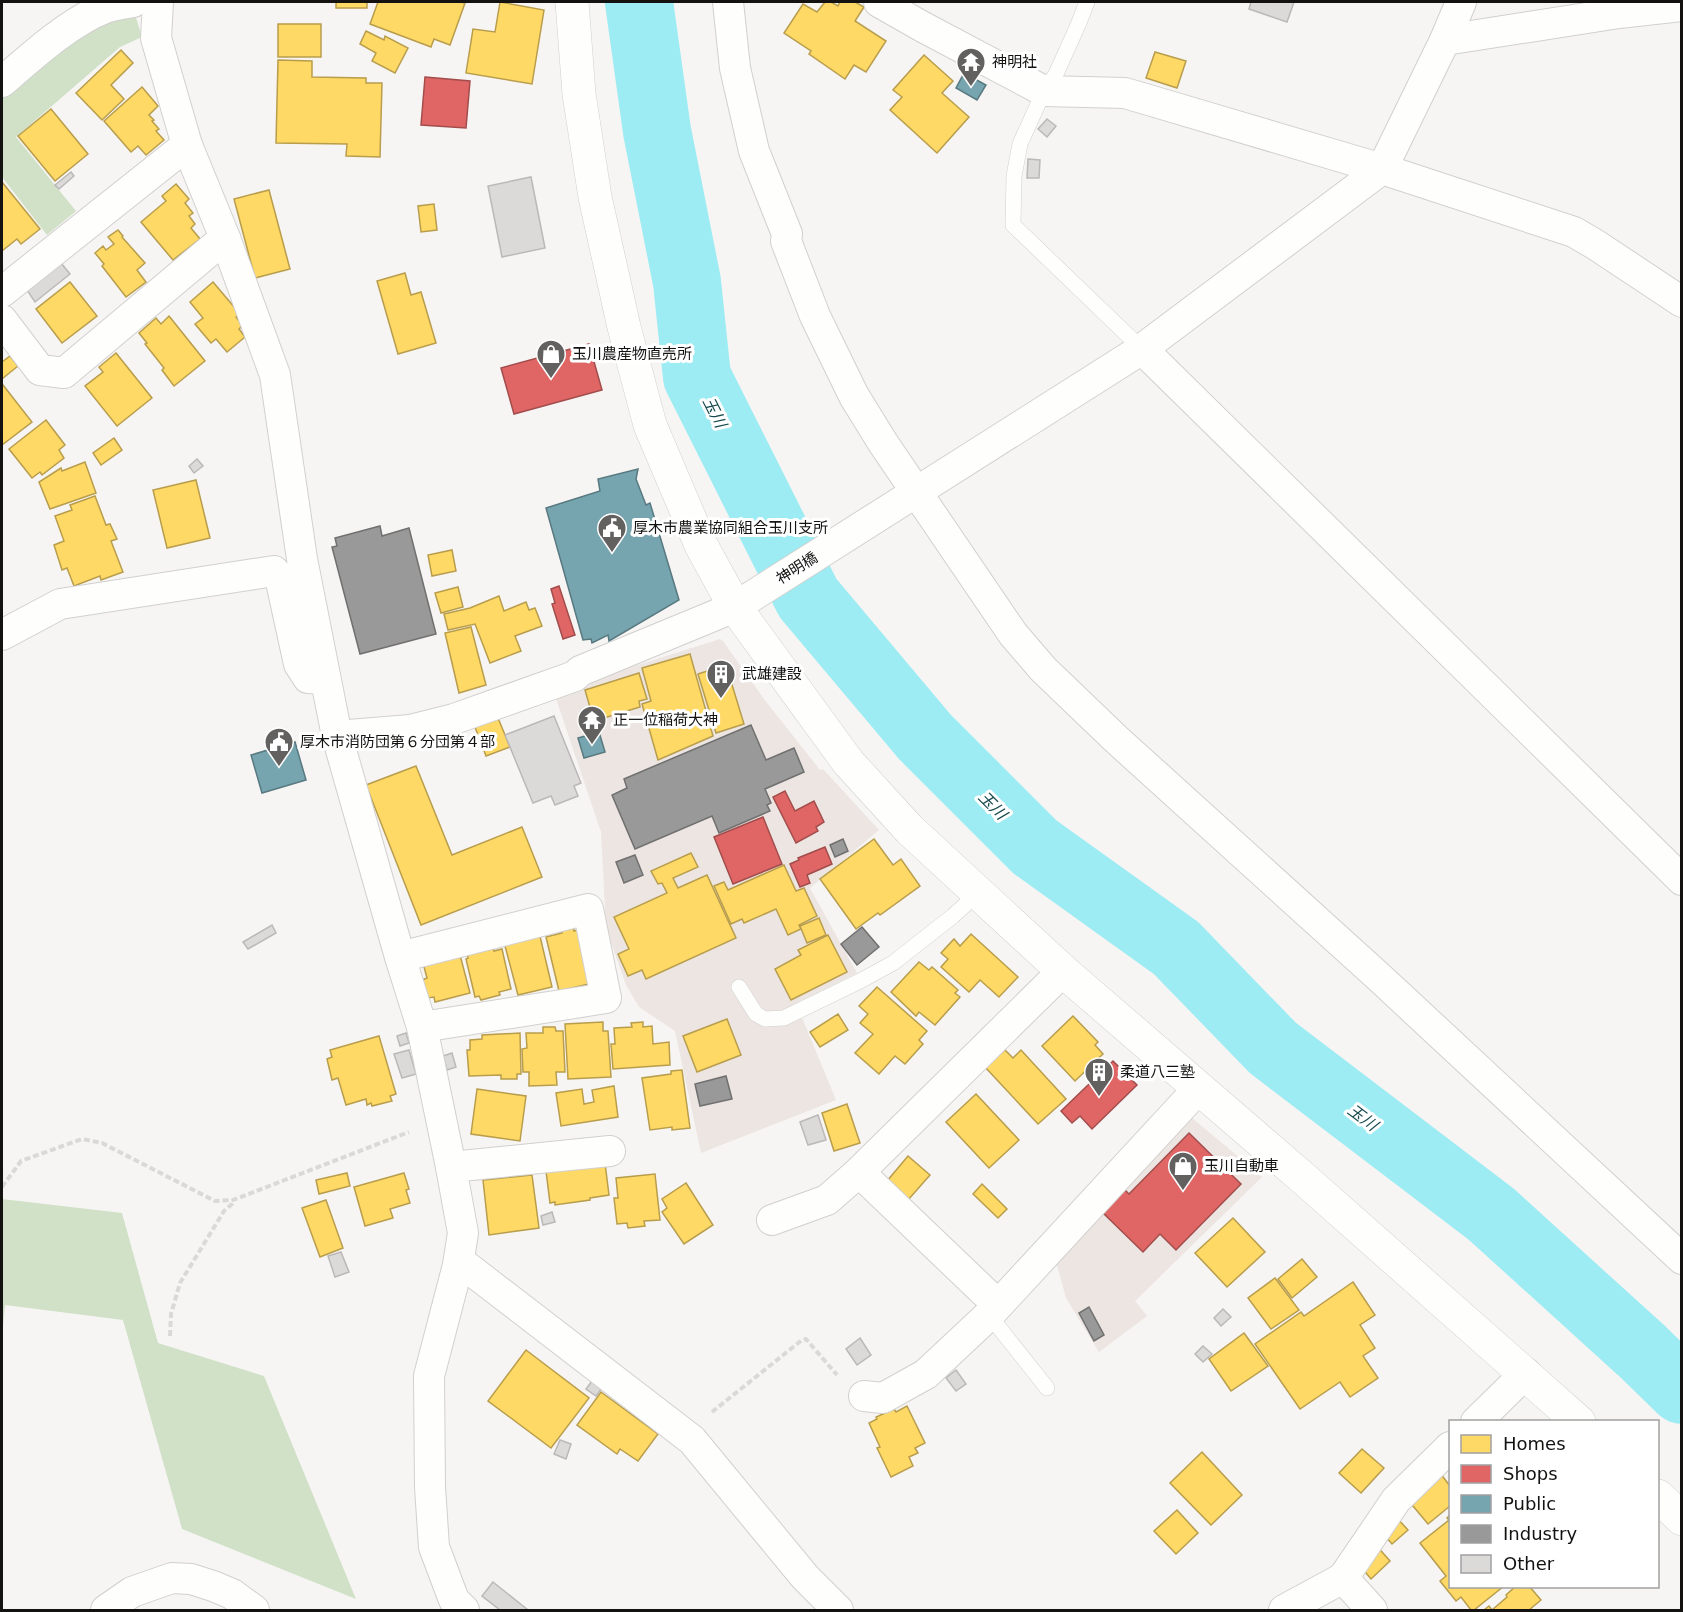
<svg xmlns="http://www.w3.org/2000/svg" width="1683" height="1612" viewBox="0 0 1683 1612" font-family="'DejaVu Sans','Noto Sans JP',sans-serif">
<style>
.built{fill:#ece5e1}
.green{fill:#d0e1c8}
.homes{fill:#ffd966;stroke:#b89d4c;stroke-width:1.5}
.shops{fill:#e06666;stroke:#a24d4c;stroke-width:1.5}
.public{fill:#76a5af;stroke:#587980;stroke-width:1.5}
.industry{fill:#999;stroke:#717070;stroke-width:1.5}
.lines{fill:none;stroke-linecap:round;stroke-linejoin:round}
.river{stroke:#9decf3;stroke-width:68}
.building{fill:#dcdad9;stroke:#bab8b8;stroke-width:1.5}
.lane-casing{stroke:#d1d0cf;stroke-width:16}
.street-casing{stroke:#d1d0cf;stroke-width:32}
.secondary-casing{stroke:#d1d0cf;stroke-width:34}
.path{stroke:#d9d9d9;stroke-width:4;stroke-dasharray:6 3;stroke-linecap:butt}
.lane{stroke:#fefefd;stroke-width:15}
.street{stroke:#fefefd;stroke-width:30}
.secondary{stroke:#fefefd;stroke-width:33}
.labels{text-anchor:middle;stroke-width:6;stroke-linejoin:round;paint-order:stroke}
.poi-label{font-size:15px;fill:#131211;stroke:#fff;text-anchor:start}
.street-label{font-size:15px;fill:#131211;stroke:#fff}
.water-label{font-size:16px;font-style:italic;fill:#164a4e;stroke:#fff}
</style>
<rect width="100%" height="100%" fill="#f7f5f3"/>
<g class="built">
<path d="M720,639L723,641L764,699L820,770L823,769L879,830L810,888L857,973L796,1003L836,1100L701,1153L675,1031L639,1007L626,985L606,928L601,832L554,693L564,688L590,685V680Z"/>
<path d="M1191,1117L1262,1177L1135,1301L1147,1316L1099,1352L1066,1298L1055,1258Z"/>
</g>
<g class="green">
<path d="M134,11L142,37L120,47L16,137L76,211L47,235L2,177V93L55,47Z"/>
<path d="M2,1199L122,1213L158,1343L264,1376L356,1599L182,1529L123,1320L5,1305L2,1337Z"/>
</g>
<g class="homes">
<rect x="336" y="2" width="31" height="6"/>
<path d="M378,2H460L465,3L450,45L434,39L431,47L370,24Z"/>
<path d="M500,2L544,10L532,84L466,73L473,29L495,32Z"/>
<path d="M825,2H831L838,6L840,2H855L864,7L855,21L886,41L866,72L854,65L845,79L809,54L811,51L784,33L803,4L817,12Z"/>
<rect x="278" y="24" width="43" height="33"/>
<path d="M366,31L384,40L385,36L408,48L395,73L372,61L376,53L360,44Z"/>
<path d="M121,50L133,63L111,85L124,99L102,120L76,93Z"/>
<path d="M1155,52L1186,61L1177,88L1146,78Z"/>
<path d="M924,55L953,81L942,93L969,117L937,153L890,110L902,97L893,90Z"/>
<path d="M278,60L312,61V77L366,78V83H382L380,157L346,156L347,144L276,143Z"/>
<path d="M142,87L158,106L149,115L154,120L152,121L159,129L156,131L164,140L146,155L138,146L131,152L104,121Z"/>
<path d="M51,109L88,154L55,181L18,136Z"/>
<path d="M2,182L40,229L21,244L17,239L2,251Z"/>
<path d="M176,184L189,199L185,203L193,213L189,216L195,224L191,228L200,239L173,260L141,222L166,201L162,196Z"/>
<path d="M269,190L290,269L255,278L234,199Z"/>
<path d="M434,204L437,230L421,232L418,206Z"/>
<path d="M118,230L123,236L122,237L145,263L137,270L146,282L126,297L102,266L104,264L95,253L103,246L106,250L114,244L108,237Z"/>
<path d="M405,273L411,295L421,292L436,343L398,354L377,281Z"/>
<path d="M70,282L97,316L62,343L36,309Z"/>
<path d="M213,282L240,314L236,317L243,325L239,329L245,337L227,352L216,339L211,343L195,324L203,318L190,302Z"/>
<path d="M169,316L205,361L174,386L162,370L164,368L145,344L147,343L139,333L156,318L161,324Z"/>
<path d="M116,353L152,398L117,426L85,386L103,372L99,367Z"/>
<path d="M10,356L18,366L2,379V362Z"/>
<path d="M3,385L32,422L2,445V386Z"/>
<path d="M46,420L65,445L59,450L64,458L42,475L40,472L32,478L9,449Z"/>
<path d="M114,438L122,450L101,465L93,453Z"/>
<path d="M85,462L96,493L50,509L39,482L61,468L62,471Z"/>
<path d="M196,480L210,538L167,548L153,490Z"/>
<path d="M95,496L106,525L110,524L117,539L111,541L123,572L101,580L100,576L74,586L67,568L62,570L54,545L64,541L55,516L72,510L70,505Z"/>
<path d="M452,550L456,571L432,576L428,555Z"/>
<path d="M458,587L463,607L441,613L435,593Z"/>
<path d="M499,596L504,611L526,602L529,610L535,608L542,626L515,636L521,651L490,663L475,624L448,630L444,614L470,608Z"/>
<path d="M471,627L486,685L459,693L445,633Z"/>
<path d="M690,654L713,736L658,760L642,704L651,701L642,668Z"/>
<path d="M726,665L744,724L716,733L698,674Z"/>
<path d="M639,673L647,699L639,701L640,707L594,721L585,690Z"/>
<path d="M498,718L510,747L486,756L475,727Z"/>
<path d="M416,766L452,855L522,827L542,877L421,925L366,785Z"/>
<path d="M874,839L893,865L901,859L920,886L880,915L878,913L856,929L820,879Z"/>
<path d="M691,853L698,867L673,878L678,888L707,875L736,938L646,979L642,970L628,976L618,954L629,949L614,917L667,893L662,883L658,884L651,871Z"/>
<path d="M784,865L796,891L804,888L817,916L799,925L801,929L788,935L776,909L744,923L742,919L731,924L714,886L724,882L728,890Z"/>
<path d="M819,918L826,935L807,943L800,926Z"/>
<path d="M573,927L574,931L581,929L593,983L559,991L546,937L562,933L561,930Z"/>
<path d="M539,932L552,987L518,995L504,942Z"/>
<path d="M971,934L1018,977L999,997L980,980L969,992L941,967L948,959L941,953L954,939L960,946Z"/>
<path d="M828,935L847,972L791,1000L775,969L801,955L798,950Z"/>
<path d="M466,948H493L494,951L502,949L511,989L499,992L500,995L481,1000L479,996L475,997L466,959L468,958Z"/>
<path d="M460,955L470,993L435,1002L434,997L427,998L422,980L427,978L423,963Z"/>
<path d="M919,962L929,970L932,967L958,990L955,993L960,997L935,1025L919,1012L916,1016L891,992Z"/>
<path d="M877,987L927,1031L919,1040L923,1044L905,1064L895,1056L879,1074L855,1053L873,1034L860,1023L868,1014L859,1006Z"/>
<path d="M838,1014L848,1030L820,1047L810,1032Z"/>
<path d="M1073,1016L1098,1042L1095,1045L1103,1054L1075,1081L1042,1046Z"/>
<path d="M727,1019L741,1055L697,1072L683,1036Z"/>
<path d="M603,1022V1031H608L611,1077L568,1079L565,1024Z"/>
<path d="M643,1022V1027L652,1026L653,1044L669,1042L670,1065L613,1069L611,1044H615L614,1028L632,1027L631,1023Z"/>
<path d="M543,1027H555L556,1031H563L565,1072H556L557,1085L529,1086V1072H523L522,1049L527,1048L526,1033H543Z"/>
<path d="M520,1033L521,1074H517V1079H501V1075L469,1076L467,1050H470V1040L482,1039V1035Z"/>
<path d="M379,1036L396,1094L390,1096L392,1101L372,1106L371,1103L367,1105L366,1099L346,1105L338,1078L332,1080L327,1059L332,1057L330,1050Z"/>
<path d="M1005,1050L1013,1058L1021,1050L1066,1099L1038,1124L985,1067Z"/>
<path d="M682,1070L690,1128L672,1130V1127L650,1130L642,1078L671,1074V1071Z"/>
<path d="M614,1086L618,1117L561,1126L556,1093L582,1089L584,1104L594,1102L592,1090Z"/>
<path d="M477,1089L526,1096L520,1141L471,1134Z"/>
<path d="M976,1094L1019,1140L989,1168L946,1122Z"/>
<path d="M847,1104L860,1143L834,1151L822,1113Z"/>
<path d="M908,1156L930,1175L908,1200L887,1181Z"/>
<path d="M605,1163L609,1195L590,1198V1200L555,1205V1202L550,1203L546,1171Z"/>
<path d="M347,1173L350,1186L319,1194L316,1180Z"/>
<path d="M404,1173L409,1189L406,1190L410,1203L390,1209L393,1218L365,1226L354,1187Z"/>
<path d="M655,1174L660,1220L644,1221L645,1226L628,1228L627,1223L617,1224L614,1198H618L616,1178Z"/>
<path d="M532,1175L539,1228L489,1235L483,1180Z"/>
<path d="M686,1183L713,1225L684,1244L662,1212L667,1208L662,1199Z"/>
<path d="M982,1184L1007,1209L998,1218L973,1194Z"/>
<path d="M326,1200L343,1248L320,1257L302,1208Z"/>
<path d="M1233,1218L1265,1252L1227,1287L1195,1253Z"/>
<path d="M1302,1259L1317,1277L1292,1298L1278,1279Z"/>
<path d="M1275,1278L1299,1310L1271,1329L1248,1298Z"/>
<path d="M1353,1282L1375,1315L1360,1325L1375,1348L1363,1356L1378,1378L1350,1397L1340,1382L1300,1409L1255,1344L1301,1312L1304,1316Z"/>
<path d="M1244,1333L1268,1366L1231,1391L1209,1359Z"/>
<path d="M526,1350L589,1398L551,1448L488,1401Z"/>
<path d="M601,1392L658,1434L638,1461L620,1449L617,1454L577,1425Z"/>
<path d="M907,1406L925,1443L915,1448L918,1453L909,1457L913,1466L891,1477L877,1448L880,1447L869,1423L877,1419L876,1417L894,1409L896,1412Z"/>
<path d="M1362,1449L1384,1468L1361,1493L1339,1473Z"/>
<path d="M1202,1452L1242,1495L1211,1525L1170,1483Z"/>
<path d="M1440,1473L1450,1486V1506L1428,1524L1408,1500Z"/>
<path d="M1177,1510L1198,1533L1176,1554L1154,1531Z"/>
<path d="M1450,1515V1586H1504L1474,1610H1471L1461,1597L1456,1601L1440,1581L1446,1576L1420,1543L1449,1520L1447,1518Z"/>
<path d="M1395,1516L1408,1530L1392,1544L1380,1530Z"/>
<path d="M1375,1544L1390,1561L1371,1579L1356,1561Z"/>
<path d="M1516,1586H1529L1541,1600L1529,1610H1484L1489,1606L1492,1610L1507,1597L1506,1595Z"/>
</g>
<g class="shops">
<path d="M425,77L470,81L466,128L421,125Z"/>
<path d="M589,344L602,390L514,414L501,368Z"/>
<path d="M559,586L575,635L563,639L552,604L555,603L551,589Z"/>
<path d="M785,791L795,811L814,801L824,822L816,827L818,831L796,843L773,797Z"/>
<path d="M763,817L782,864L733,884L714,837Z"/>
<path d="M825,847L832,864L807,875L810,883L800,887L790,864L799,860L798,858Z"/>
<path d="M1113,1061L1137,1085L1092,1129L1080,1116L1072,1123L1061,1111Z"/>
<path d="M1189,1133L1241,1184L1176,1250L1160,1234L1143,1252L1101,1211L1123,1188L1129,1194Z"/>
</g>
<g class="public">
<path d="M964,73L986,85L977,100L956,88Z"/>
<path d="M638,469L636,479L646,505L650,503L679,600L609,641L608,635L592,643L591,639L583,640L546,508L600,491L598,479Z"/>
<path d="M599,732L605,752L584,758L578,738Z"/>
<path d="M295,742L306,780L262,793L251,755Z"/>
</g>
<g class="industry">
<path d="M380,526L382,536L409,528L436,634L360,654L332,547L337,546L335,538Z"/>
<path d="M751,725L766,760L794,748L804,772L765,789L771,803L767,805L770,811L719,833L712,816L635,849L612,795L627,788L624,779Z"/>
<path d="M843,839L848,851L835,857L830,845Z"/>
<path d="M635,855L643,875L624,883L616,862Z"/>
<path d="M862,927L879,947L857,965L841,944Z"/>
<path d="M726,1076L732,1099L700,1106L695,1084Z"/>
<path d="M1089,1307L1104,1335L1094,1341L1079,1313Z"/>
</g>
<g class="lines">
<path class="river" d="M639,2L657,131L687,282L697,377L808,598L925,737L1035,847L1176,948L1273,1048L1491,1214L1642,1351L1682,1390"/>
</g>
<g class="building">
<path d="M1251,2H1294L1287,22L1249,9Z"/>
<path d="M1047,119L1056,126L1047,137L1038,129Z"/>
<path d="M1028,159L1040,160L1039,178H1027Z"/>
<path d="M71,172L74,176L59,189L55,185Z"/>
<path d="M531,177L545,248L502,257L488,186Z"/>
<path d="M61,263L70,274L35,302L27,290Z"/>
<path d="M197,459L203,466L194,473L189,466Z"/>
<path d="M554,716L581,783L574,786L578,796L555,805L551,796L533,803L505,735Z"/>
<path d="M272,925L276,933L248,949L243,942Z"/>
<path d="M406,1033L409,1043L400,1046L397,1036Z"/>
<path d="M409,1050L416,1074L402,1078L394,1054Z"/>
<path d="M452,1053L456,1067L447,1070L443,1056Z"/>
<path d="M818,1115L826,1140L808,1145L800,1122Z"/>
<path d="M552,1212L555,1222L543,1225L541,1216Z"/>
<path d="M341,1252L349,1272L335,1277L328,1256Z"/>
<path d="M1223,1309L1231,1317L1221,1326L1214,1318Z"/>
<path d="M860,1338L871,1355L857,1365L846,1349Z"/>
<path d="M1203,1346L1212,1354L1203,1362L1195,1354Z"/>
<path d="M956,1370L966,1384L956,1391L946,1378Z"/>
<path d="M592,1381L602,1388L596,1396L586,1389Z"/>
<path d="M560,1440L571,1444L566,1459L554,1454Z"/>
<path d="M493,1582L528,1610H500L482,1596Z"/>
</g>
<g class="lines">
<g class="lane-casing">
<g id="lane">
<path d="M1087,2L1078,25L1056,74L1044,91L1020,144L1014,176L1013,225L1142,349"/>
<path d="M739,987L756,1014L765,1019L784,1018L862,980L893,963L953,916L978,893"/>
<path d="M989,1315L1047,1388"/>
</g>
</g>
<g class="street-casing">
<g id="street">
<path d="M158,2L156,38L187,145L225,238L275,375L302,559L337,736L410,730L454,719L575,676L580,671L735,607L1142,349L1382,169L1445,40L1461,2"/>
<path d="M728,2L735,68L754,151L787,234L786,241L815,316L854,396L883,443L1013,634L1043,669L1116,739L1380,978L1682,1259"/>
<path d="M879,2L923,27L1044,91L1125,93L1382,169L1574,232L1596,245L1682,302"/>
<path d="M1445,40L1619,13L1682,6"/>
<path d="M2,82C31,57 69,22 105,8C114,5 123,4 133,2"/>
<path d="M2,292L187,145"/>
<path d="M2,320L40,370L64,373L225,238"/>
<path d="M1142,349L1682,880"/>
<path d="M2,635L60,604L274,571L280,577L299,664L308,678L325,679"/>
<path d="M337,736L400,957L422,1027L451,1167L463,1233L458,1265L429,1376L430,1487L434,1547L454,1600L464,1610"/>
<path d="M400,957L588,909L606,998L422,1027"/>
<path d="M451,1167L610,1151"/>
<path d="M859,1172L998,1305"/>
<path d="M772,1220L827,1200L859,1172L1063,971"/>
<path d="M458,1265L467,1267L692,1440L805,1577L838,1610"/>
<path d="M864,1396L883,1398L926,1374L989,1315L1198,1089"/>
<path d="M1476,1422L1526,1373"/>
<path d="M106,1610L132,1592L172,1578L191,1579L213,1586L232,1594L254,1610"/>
<path d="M1284,1610L1343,1578"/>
<path d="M1372,1610L1343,1578L1396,1500L1450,1447"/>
</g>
</g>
<g class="secondary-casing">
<g id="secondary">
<path d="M572,2L579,94L595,197L624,327L650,425L701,545L735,607L848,762L909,829L1063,971L1303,1178L1579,1422"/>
<path d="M1658,1496L1682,1519"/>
</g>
</g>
<g class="path">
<path d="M2,1187L21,1161L82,1139L102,1143L215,1201L233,1200L409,1132"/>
<path d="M170,1336L171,1314L180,1283L224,1211L232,1204L233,1200"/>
<path d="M712,1412L802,1340L806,1339L837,1375"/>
</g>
<use href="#lane" class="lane"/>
<use href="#street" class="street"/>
<use href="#secondary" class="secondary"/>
</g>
<defs>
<g id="temple-pin" transform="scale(1.5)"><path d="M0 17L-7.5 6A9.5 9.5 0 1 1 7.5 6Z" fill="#636160" stroke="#fff"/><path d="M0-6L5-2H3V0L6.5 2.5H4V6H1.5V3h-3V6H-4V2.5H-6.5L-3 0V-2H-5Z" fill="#fff"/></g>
<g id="shop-pin" transform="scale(1.5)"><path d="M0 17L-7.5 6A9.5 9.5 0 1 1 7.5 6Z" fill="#636160" stroke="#fff"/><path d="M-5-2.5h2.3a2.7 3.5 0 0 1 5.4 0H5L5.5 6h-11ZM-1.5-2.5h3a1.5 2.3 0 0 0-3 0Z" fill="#fff"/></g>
<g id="civic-pin" transform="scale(1.5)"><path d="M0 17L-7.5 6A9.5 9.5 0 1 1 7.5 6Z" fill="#636160" stroke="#fff"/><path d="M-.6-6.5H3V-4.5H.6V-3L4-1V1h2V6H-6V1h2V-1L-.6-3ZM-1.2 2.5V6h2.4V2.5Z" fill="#fff"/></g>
<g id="building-pin" transform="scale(1.5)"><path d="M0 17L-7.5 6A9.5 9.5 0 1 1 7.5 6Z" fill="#636160" stroke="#fff"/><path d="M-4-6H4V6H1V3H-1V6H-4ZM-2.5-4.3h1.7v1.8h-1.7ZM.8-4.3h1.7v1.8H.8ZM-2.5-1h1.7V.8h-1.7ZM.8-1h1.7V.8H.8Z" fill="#fff"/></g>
</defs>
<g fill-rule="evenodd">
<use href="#temple-pin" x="971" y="62"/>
<use href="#shop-pin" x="551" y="354"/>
<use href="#civic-pin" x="612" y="528"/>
<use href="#building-pin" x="721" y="674"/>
<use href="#temple-pin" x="592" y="720"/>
<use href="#civic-pin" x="279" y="742"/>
<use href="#building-pin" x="1099" y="1072"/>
<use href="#shop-pin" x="1183" y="1166"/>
</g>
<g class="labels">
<g class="poi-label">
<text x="992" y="67">神明社</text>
<text x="572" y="359">玉川農産物直売所</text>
<text x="633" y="533">厚木市農業協同組合玉川支所</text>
<text x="742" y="679">武雄建設</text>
<text x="613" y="725">正一位稲荷大神</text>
<text x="300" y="747">厚木市消防団第６分団第４部</text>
<text x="1120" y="1077">柔道八三塾</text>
<text x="1204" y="1171">玉川自動車</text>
</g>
<g class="street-label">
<text transform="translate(797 568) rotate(-32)" y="5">神明橋</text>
</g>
<g class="water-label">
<text transform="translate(715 412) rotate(63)" y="6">玉川</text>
<text transform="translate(993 805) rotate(45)" y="6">玉川</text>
<text transform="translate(1363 1117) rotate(37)" y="6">玉川</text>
</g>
</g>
<rect width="1683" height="1612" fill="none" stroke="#131211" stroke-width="6"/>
<rect x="1449" y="1420" width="210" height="168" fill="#ffffff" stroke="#a1a0a0" stroke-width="1.5"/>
<rect x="1461" y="1435" width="30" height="18" fill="#ffd966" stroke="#a1a0a0" stroke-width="1.5"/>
<text x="1503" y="1450" font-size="18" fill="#131211">Homes</text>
<rect x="1461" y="1465" width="30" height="18" fill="#e06666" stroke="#a1a0a0" stroke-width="1.5"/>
<text x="1503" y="1480" font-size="18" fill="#131211">Shops</text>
<rect x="1461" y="1495" width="30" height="18" fill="#76a5af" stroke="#a1a0a0" stroke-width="1.5"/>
<text x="1503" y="1510" font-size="18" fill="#131211">Public</text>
<rect x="1461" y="1525" width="30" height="18" fill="#999999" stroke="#a1a0a0" stroke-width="1.5"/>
<text x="1503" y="1540" font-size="18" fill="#131211">Industry</text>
<rect x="1461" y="1555" width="30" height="18" fill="#dcdad9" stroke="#a1a0a0" stroke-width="1.5"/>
<text x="1503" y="1570" font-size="18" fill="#131211">Other</text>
</svg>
